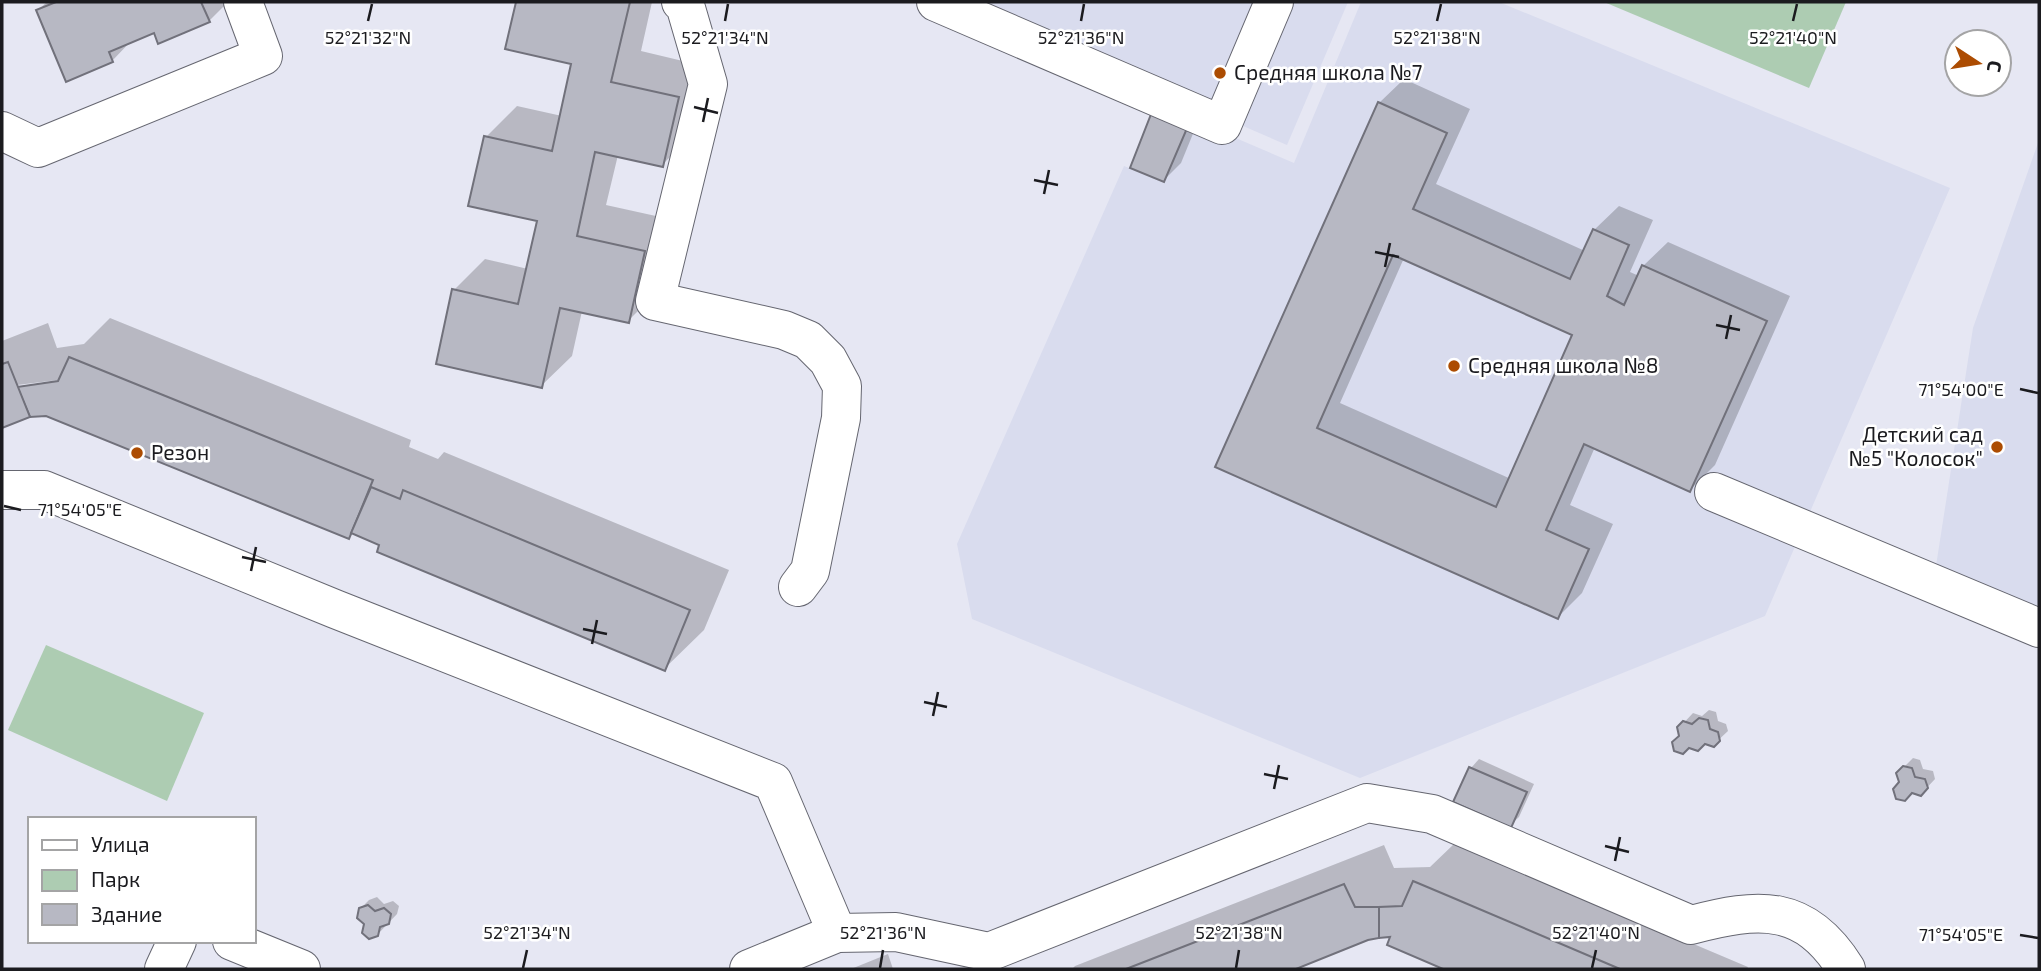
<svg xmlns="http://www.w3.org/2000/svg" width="2041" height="971" viewBox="0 0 2041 971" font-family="'Exo 2',sans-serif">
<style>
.built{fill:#d9dcee}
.green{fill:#adccb2}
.shadow{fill:#0003;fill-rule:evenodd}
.building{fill:#b7b8c3;stroke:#71717b;stroke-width:2;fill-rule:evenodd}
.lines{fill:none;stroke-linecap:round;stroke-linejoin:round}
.minor-casing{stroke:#656670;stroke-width:40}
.minor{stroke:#fff;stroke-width:38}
.ticks{fill:none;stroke:#1b1b1f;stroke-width:2.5}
.poi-dot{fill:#ac4c02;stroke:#fff;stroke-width:2.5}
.labels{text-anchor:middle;stroke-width:5;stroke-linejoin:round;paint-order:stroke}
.poi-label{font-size:21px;fill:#1b1b1f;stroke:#fff;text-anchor:start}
.ticks-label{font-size:18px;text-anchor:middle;fill:#1b1b1f;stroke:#fff;stroke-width:5;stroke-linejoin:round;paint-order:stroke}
</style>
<rect width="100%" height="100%" fill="#e6e7f3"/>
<g class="built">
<path d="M956,2H1348L1287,145Z"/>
<path d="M1361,2H1499L1950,188L1765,616L1360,778L972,619L957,544L1124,166L1164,182L1191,119L1294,163Z"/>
<path d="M2039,140V611L1936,566L1973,328Z"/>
</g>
<g class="green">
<path d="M1604,2H1846L1809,88Z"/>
<path d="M46,645L204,713L167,801L8,730Z"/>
</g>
<g class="shadow">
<path d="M47,2H228L209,21L155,30L133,39L112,61L38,10Z"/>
<path d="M518,2H652L641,51L708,67L693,134L662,165L618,155L606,205L674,220L659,290L628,321L582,311L572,356L541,386L454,290L485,259L528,269L539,220L486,137L517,106L562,116L574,62L507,48Z"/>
<path d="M1404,79L1470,109L1436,184L1585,251L1594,230L1619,206L1653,220L1630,272L1639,276L1643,266L1668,242L1790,296L1715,465L1690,490L1595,447L1570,505L1613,524L1582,593L1558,617L1218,466L1379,103ZM1404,258L1575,334L1511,479L1340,403Z"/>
<path d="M1174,88L1206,102L1181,163L1164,180Z"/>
<path d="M110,318L411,440L409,447L438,459L444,452L729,570L704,630L664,669L353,532L349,537L46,414L29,416L2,426V341L48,323L57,348L84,344ZM66,379L58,383L9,389V386Z"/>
<path d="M1709,710L1716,712L1718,721L1726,724L1728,731L1713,745L1681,736L1679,728L1693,713L1702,716Z"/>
<path d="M1913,758L1920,760L1923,769L1933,771L1935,779L1921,794L1901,783L1898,773Z"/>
<path d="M1479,759L1534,784L1519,817L1510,825L1456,802L1471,768Z"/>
<path d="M1455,843L1748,967L1747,969H1447L1389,944L1393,935L1367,938L1291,969H1072L1075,966L1384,845L1394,868L1430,867Z"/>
<path d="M377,897L384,904L393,901L399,906L397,914L377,935L366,923L360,909L369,900Z"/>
<path d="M888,954L893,969H851Z"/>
</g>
<g class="building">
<path d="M56,2H201L210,22L158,44L154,33L109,52L113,62L66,82L36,10Z"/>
<path d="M516,2H630L611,82L679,97L663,167L595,152L577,236L645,251L629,323L560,308L542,388L436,364L452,289L518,304L537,221L468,206L484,136L552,151L571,64L505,49Z"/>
<path d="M1378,102L1447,133L1413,209L1570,279L1593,229L1629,245L1607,296L1624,305L1642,265L1767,321L1690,492L1584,444L1546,530L1589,549L1558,619L1215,467ZM1393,255L1572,335L1496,507L1317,428Z"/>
<path d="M1155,104L1191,119L1164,182L1130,168Z"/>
<path d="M69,357L373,480L349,539L46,416L30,417L17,387L58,381Z"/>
<path d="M8,362L30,417L2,428V364Z"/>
<path d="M371,487L400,499L403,490L690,610L665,671L377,552L379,545L351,533Z"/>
<path d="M1699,718L1708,720L1710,729L1718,732L1720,741L1714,747L1705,744L1698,751L1689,748L1683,754L1674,751L1672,742L1679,736L1677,727L1683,721L1692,724Z"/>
<path d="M1903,766L1912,768L1915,777L1925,779L1928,788L1921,796L1912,793L1905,801L1896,799L1893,789L1899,782L1896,773Z"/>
<path d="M1469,767L1527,792L1511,828L1453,802Z"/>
<path d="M1413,881L1451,897L1620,969H1443L1387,945L1390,937L1379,938V907L1402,906Z"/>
<path d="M1344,884L1355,907H1379V938L1368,940L1296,969H1126Z"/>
<path d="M368,905L375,911L384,908L391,914L389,924L380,927L378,936L369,939L362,933L364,924L357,918L359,908Z"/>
</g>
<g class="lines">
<g class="minor-casing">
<g id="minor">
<path d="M681,2L685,5L708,84L655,301L784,330L808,340L828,360L842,386L841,418L810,571L798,587"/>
<path d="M936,2L1222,125L1274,2"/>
<path d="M2,131L38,148L263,56L243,2"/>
<path d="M2,490H44L335,609L773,782L837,933"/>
<path d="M1714,492L2039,628"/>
<path d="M232,941L301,969"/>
<path d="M164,969L177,941"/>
<path d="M749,969L837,933L896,932L989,952L1367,803L1432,814L1691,925C1759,907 1805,903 1846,969"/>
</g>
</g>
<use href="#minor" class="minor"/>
</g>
<path class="ticks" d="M368,21L372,4M725,21L728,4M1081,21L1084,4M1437,21L1441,4M1793,21L1797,4M694,107L718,113M703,122L708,98M1034,180L1058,185M1044,194L1049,170M1375,252L1399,257M1385,267L1390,243M1716,325L1740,330M1726,339L1731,315M2020,389L2038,393M4,506L21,510M242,557L266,562M251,571L256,547M583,629L607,634M592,644L597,620M924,702L947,707M933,716L938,692M1264,774L1288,779M1274,789L1279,765M1605,846L1629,852M1615,861L1620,837M2020,935L2038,938M523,968L527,950M880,968L883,950M1236,968L1239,950M1592,968L1596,950"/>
<g class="poi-dot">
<circle cx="1220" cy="73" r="7"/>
<circle cx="1454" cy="366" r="7"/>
<circle cx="1997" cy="447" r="7"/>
<circle cx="137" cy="453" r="7"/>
</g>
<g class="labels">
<g class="poi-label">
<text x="1234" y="80">Средняя школа №7</text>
<text x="1468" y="373">Средняя школа №8</text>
<text x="1983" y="442" text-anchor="end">Детский сад<tspan x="1983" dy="24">№5 "Колосок"</tspan></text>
<text x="151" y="460">Резон</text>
</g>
</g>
<g class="ticks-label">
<text x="368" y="44">52°21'32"N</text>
<text x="725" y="44">52°21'34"N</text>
<text x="1081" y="44">52°21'36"N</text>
<text x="1437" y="44">52°21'38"N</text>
<text x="1793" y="44">52°21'40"N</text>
<text x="1961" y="396">71°54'00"E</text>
<text x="80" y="516">71°54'05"E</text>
<text x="527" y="939">52°21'34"N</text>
<text x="883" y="939">52°21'36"N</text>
<text x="1239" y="939">52°21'38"N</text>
<text x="1596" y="939">52°21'40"N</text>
<text x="1961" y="941">71°54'05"E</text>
</g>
<rect width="2041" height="971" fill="none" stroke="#1b1b1f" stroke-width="7"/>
<rect x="28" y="817" width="228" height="126" fill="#ffffff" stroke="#a4a4a5" stroke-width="2"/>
<rect x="42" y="840" width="35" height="10" fill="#ffffff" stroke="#a4a4a5" stroke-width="2"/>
<text x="91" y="852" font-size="21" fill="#1b1b1f">Улица</text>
<rect x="42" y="870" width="35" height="21" fill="#adccb2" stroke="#a4a4a5" stroke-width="2"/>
<text x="91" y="887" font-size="21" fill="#1b1b1f">Парк</text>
<rect x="42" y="904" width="35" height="21" fill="#b7b8c3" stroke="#a4a4a5" stroke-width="2"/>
<text x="91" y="922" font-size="21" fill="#1b1b1f">Здание</text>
<g transform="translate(1978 63) rotate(102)"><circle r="33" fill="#ffffff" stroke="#a4a4a5" stroke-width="2"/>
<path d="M0-5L12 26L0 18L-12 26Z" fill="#ac4c02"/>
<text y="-10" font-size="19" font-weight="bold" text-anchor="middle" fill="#1b1b1f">С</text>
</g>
</svg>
